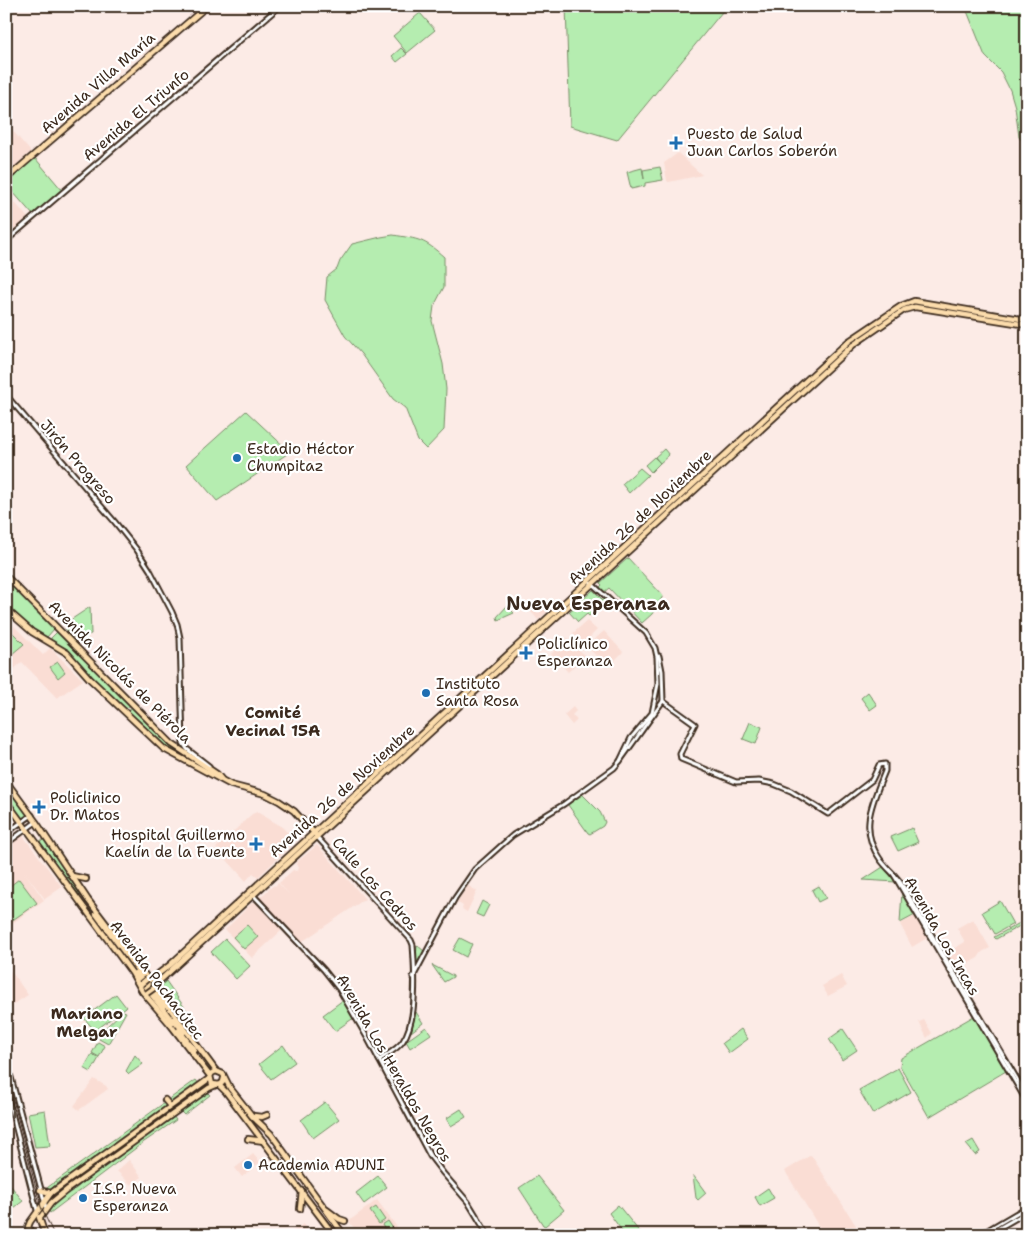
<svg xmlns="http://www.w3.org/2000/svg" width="1033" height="1241" viewBox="0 0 1033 1241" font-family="'Shantell Sans',sans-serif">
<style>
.built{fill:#faddd4}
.green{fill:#b5edb0;stroke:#788c67}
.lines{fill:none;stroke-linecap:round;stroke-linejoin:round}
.minor-casing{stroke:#3b2a1e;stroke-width:7}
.major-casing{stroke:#3b2a1e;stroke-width:8}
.minor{stroke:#fff;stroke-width:3}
.major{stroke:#fcdcac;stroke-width:4.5}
.rail{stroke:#3b2a1e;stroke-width:1}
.major-bridge-casing{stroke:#3b2a1e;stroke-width:8;stroke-linecap:butt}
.major-bridge{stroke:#fcdcac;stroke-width:4.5}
.poi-dot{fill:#1f6fb2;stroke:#fff;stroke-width:2}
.labels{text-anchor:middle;stroke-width:4.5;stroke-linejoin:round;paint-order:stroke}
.street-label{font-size:15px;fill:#3b2a1e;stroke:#fff}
.poi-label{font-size:15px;fill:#3b2a1e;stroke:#fff;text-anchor:start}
.neighbourhood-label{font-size:16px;font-weight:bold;fill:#3b2a1e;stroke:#fff}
.quarter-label{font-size:18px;font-weight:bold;fill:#3b2a1e;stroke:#fff}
</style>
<rect width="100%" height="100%" fill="#fcebe6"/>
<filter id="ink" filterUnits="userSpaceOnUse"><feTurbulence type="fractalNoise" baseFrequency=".02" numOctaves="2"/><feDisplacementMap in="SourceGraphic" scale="10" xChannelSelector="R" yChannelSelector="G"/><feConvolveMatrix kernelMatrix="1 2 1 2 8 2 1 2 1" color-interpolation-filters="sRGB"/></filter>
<g filter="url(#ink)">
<g class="built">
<path d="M6,123L31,152L6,174Z"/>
<path d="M678,153L692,166L702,175L669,182L667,181L664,163Z"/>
<path d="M6,192L28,218L6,237Z"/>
<path d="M543,599L552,608L538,620L529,609Z"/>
<path d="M6,618L43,655L50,648L83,680L57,698L22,662L6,676Z"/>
<path d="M587,621L597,630L583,644L573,633Z"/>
<path d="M604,631L623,652L607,668L587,646Z"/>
<path d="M568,638L585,656L568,672L551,654Z"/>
<path d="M573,707L576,711L572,715L577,720L572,725L564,715Z"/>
<path d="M257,812L281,826L296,841L258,877L253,873L246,881L216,848L252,814Z"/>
<path d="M21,836H23L62,887L45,899L25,873L44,900L6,928V847Z"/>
<path d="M317,845L365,899L300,943L259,898L274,885L275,886L278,883L289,894L279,883L293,870L296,871L299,869L296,863Z"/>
<path d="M467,885L477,891L467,912L462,909L463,906L457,902Z"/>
<path d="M254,901L282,930L252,958L225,930Z"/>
<path d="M915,916L927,938L912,947L900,924Z"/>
<path d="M973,919L990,948L982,952L978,958L956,970L946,953L965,942L957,928Z"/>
<path d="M11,971L28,995L6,1009V975Z"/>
<path d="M841,975L847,986L828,996L822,986Z"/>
<path d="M924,1020L932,1033L927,1038L919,1022Z"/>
<path d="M94,1079L106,1086L108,1089L79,1110L74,1106Z"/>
<path d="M253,1154L260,1162L242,1177L235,1168Z"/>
<path d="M811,1155L862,1235H824L785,1171Z"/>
<path d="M129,1160L142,1177L131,1185L117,1171Z"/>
<path d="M377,1200L402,1234L401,1235H359L349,1221Z"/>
<path d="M303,1224L311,1235H288Z"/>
</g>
<g class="green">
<path d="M566,6H727L617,140L570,126Z"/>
<path d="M965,6H1027V148L1019,137L1015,107L1010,90L1001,72L985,56Z"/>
<path d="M420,13L435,30L407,53L393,36Z"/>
<path d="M401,48L407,54L397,62L392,56Z"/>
<path d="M35,158L62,190L33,215L6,184V182Z"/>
<path d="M660,167L663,180L645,183V186L631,189L627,172L642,168L644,179L643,170Z"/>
<path d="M393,235C419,239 424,239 444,257V287L434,306L432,321L443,364L446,389L444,430L426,449L418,441L405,408L393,399L361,354L345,336L325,300L327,277L337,269L340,261L352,244L381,237Z"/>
<path d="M913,303L968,312L918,305L907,306L850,344L786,401L849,343L902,307Z"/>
<path d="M779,408L780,409L642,536L641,535Z"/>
<path d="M246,411L290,452L217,501L186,465Z"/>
<path d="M664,449L669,455L660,463L655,457Z"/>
<path d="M654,457L660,463L651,472L645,465Z"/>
<path d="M640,468L648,475L629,493L622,484Z"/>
<path d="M628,558L663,596L652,614L642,623L609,588L603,593L599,588L602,585L600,583Z"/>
<path d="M6,579L54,626V629L47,637H44L6,607Z"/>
<path d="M593,590L603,600L605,598L607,600L589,616L587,614L578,622L569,612Z"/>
<path d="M507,606L514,613L498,620L497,617Z"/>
<path d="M90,607L91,634L85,635L78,641L66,630V627L72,619Z"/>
<path d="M6,626L24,644L6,659Z"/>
<path d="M58,631L131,705L124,710L51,641V638Z"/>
<path d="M58,662L65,672L58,678L50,667Z"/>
<path d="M868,692L877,705L870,710L861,698Z"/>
<path d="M132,707H134L172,745L193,761L166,748L127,711Z"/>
<path d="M750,722L762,727L756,744L743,739Z"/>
<path d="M6,785L27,812V817L24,819C12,813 6,797 6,785Z"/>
<path d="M582,794L600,812L605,822L603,826L590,834L588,833L568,805Z"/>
<path d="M912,828L918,842L898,851L891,837Z"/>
<path d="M41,840H44L82,894L81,896L79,895L40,843Z"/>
<path d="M309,841L158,981L156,977L169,969Z"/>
<path d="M883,867L896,882L863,880Z"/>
<path d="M19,879L37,903L7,924L6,889Z"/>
<path d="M819,886L826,898L818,902L812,890Z"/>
<path d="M902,891L915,915L900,923Z"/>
<path d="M482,901L489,905L483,917L476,914Z"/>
<path d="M1000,901L1013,924L995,934L982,912Z"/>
<path d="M1027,919V922L996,939L994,937Z"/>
<path d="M247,925L258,937L244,949L233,937Z"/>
<path d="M460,938L472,944L466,957L453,950Z"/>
<path d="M225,939L250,966L236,979L211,952Z"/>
<path d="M417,945L425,952L415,971Z"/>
<path d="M432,965L453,976V977L444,982Z"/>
<path d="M166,981L194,1021L190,1027H187L179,1012L172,1001L166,997L162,989V985Z"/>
<path d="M116,994L126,1007L95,1031L84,1018Z"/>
<path d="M343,1000L355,1017L335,1031L323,1015Z"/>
<path d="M123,1011L126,1012L108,1044L99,1039L106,1027Z"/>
<path d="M416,1012L423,1023L411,1032Z"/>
<path d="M974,1016L1006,1071L929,1117L900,1066L901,1058Z"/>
<path d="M426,1027L431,1034L410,1048L406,1041Z"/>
<path d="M741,1029L748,1039L729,1053L722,1043Z"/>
<path d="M843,1029L857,1050L842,1060L829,1039Z"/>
<path d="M98,1042L105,1046L99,1057L92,1053Z"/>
<path d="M283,1045L295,1062L271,1079L259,1064Z"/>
<path d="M92,1054L99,1058L91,1072L84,1068Z"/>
<path d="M135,1055L143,1064L129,1074L126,1071Z"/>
<path d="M898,1068L911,1092L873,1114L859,1090Z"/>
<path d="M196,1080L199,1084L171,1105L168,1100Z"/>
<path d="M209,1080L213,1085L61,1193L47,1204L45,1200Z"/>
<path d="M209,1091L208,1093L210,1095L184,1115L180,1111Z"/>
<path d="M325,1102L339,1119L313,1138L301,1120Z"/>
<path d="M164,1103L167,1107L79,1170L56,1184L49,1191L44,1190Z"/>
<path d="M461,1109L466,1117L451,1126L447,1118Z"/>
<path d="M45,1110L50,1146L35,1147L28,1113Z"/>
<path d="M173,1116L176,1120L144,1142L50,1213L48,1209C56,1197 73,1194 84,1181Z"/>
<path d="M973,1140L980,1152L975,1155L966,1144Z"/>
<path d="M693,1175L706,1193L698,1200L696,1198Z"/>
<path d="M378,1176L387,1187L364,1204L356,1193Z"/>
<path d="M537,1176L564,1210L545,1226L543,1225L519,1188Z"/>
<path d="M11,1186L23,1201L14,1208L6,1198V1189Z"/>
<path d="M768,1188L774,1198L760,1206L755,1197Z"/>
<path d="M618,1205L642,1235H625L609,1213Z"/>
<path d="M376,1207L385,1220L379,1224L370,1211Z"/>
<path d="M388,1221L396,1233L388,1235L382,1225Z"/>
</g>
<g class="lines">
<g class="minor-casing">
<g id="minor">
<path d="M6,241L280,6"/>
<path d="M6,395L114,521L137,550L150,570L172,612L177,624L180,638L183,743L187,749L209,766"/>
<path d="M663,701L695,724L680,754L681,759L736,782L759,781L774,784L791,791L828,814L872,780L879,765L885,764V771C873,801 858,829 880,859C887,869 897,876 903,886L1027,1096"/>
<path d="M620,761L663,701L662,671L659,656"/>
<path d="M6,833L32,815"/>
<path d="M317,837L411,940L413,945C415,971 418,1019 403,1041C398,1049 386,1055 379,1060"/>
<path d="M6,844L36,822"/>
<path d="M894,875L1027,1102"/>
<path d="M254,896L324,970L339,989L368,1039L430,1156L443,1173L468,1202L488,1235"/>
<path d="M413,977L455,898L475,869L513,835L564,804L614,768L620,761L631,738L652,713L658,684L657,657L655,648L646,633L591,583"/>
<path d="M6,1059L46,1208"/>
<path d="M6,1090L37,1210"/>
<path d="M979,1235L1027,1207"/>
<path d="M987,1235L1027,1212"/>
</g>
</g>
<g class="major-casing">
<g id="major">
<path d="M6,179L207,6"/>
<path d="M6,576L172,744L217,774L221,779"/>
<path d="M6,609L32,632L67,653L90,679L164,749L231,785L265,794L279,801L294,811L315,834"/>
<path d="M6,781L36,822L88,900L148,979"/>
<path d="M6,801L132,973L142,991L170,1024L210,1076"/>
<path d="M72,876L86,879"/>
<path d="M96,914L164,1006"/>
<path d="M135,973L173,1022"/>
<path d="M150,980L170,965L849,341L901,306L914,301L1027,320"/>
<path d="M154,986L853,345L904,310L915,307L1027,325"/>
<path d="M154,987L216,1071L223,1074L230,1088L252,1116L271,1134L344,1235"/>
<path d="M173,1019L184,1032"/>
<path d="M179,1030L194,1050"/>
<path d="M216,1071L212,1073L210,1076L212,1084L220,1085L223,1082L224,1078"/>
<path d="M219,1085L226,1092L334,1235"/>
<path d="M165,1100L170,1106"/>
<path d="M254,1116L262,1117L267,1115"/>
<path d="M248,1139L264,1141"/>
<path d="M40,1190L51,1193"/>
<path d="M300,1209L302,1191"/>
<path d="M327,1210L339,1219L345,1221"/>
<path d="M39,1217L45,1235"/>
<path d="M40,1218L51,1203L68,1189L209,1088L216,1085"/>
<path d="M33,1235L28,1227L30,1222L51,1193L210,1078"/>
</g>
</g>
<use href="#minor" class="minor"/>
<use href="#major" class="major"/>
<g class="rail">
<path d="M6,1072L8,1079"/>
<path d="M12,1096L41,1207L54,1235"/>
</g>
<g class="major-bridge-casing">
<g id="major-bridge">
<path d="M141,984L147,979"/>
<path d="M147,993L154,988"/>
</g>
</g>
<use href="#major-bridge" class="major-bridge"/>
</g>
</g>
<g class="poi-dot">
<path d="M673.5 135.5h5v5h5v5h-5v5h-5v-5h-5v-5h5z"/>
<circle cx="237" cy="458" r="5"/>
<path d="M523.5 645.5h5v5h5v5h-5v5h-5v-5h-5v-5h5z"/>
<circle cx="426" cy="693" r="5"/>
<path d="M36.5 799.5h5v5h5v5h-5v5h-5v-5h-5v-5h5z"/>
<path d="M253.5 836.5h5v5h5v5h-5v5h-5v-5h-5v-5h5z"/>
<circle cx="248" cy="1165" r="5"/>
<circle cx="83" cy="1198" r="5"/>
</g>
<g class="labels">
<g class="street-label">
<text transform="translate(98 83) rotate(-41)" y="5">Avenida Villa María</text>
<text transform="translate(136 115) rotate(-40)" y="5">Avenida El Triunfo</text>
<text transform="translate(78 462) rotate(49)" y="5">Jirón Progreso</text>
<text transform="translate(640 517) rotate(-43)" y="5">Avenida 26 de Noviembre</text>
<text transform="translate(120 672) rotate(45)" y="5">Avenida Nicolás de Piérola</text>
<text transform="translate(342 791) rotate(-42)" y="5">Avenida 26 de Noviembre</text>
<text transform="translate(375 884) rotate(48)" y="5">Calle Los Cedros</text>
<text transform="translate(942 936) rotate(60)" y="5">Avenida Los Incas</text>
<text transform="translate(157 980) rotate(53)" y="5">Avenida Pachacútec</text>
<text transform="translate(394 1068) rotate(60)" y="5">Avenida Los Heraldos Negros</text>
</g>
<g class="poi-label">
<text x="687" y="139">Puesto de Salud<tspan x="687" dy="17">Juan Carlos Soberón</tspan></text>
<text x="247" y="454">Estadio Héctor<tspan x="247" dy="17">Chumpitaz</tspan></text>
<text x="537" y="649">Policlínico<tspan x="537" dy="17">Esperanza</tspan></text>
<text x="436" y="689">Instituto<tspan x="436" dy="17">Santa Rosa</tspan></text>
<text x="50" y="803">Policlinico<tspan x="50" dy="17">Dr. Matos</tspan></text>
<text x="245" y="840" text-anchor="end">Hospital Guillermo<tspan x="245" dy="17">Kaelín de la Fuente</tspan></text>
<text x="258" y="1170">Academia ADUNI</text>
<text x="93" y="1194">I.S.P. Nueva<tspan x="93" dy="17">Esperanza</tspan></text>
</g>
<g class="neighbourhood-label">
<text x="273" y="718">Comité<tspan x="273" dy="18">Vecinal 15A</tspan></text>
<text x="87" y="1019">Mariano<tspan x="87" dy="18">Melgar</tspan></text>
</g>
<g class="quarter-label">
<text x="588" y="610">Nueva Esperanza</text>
</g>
</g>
<rect width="1033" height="1241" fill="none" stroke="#fff" stroke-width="25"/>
<rect x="12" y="12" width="1008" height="1216" fill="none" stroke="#3b2a1e" stroke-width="2" filter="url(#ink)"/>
</svg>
